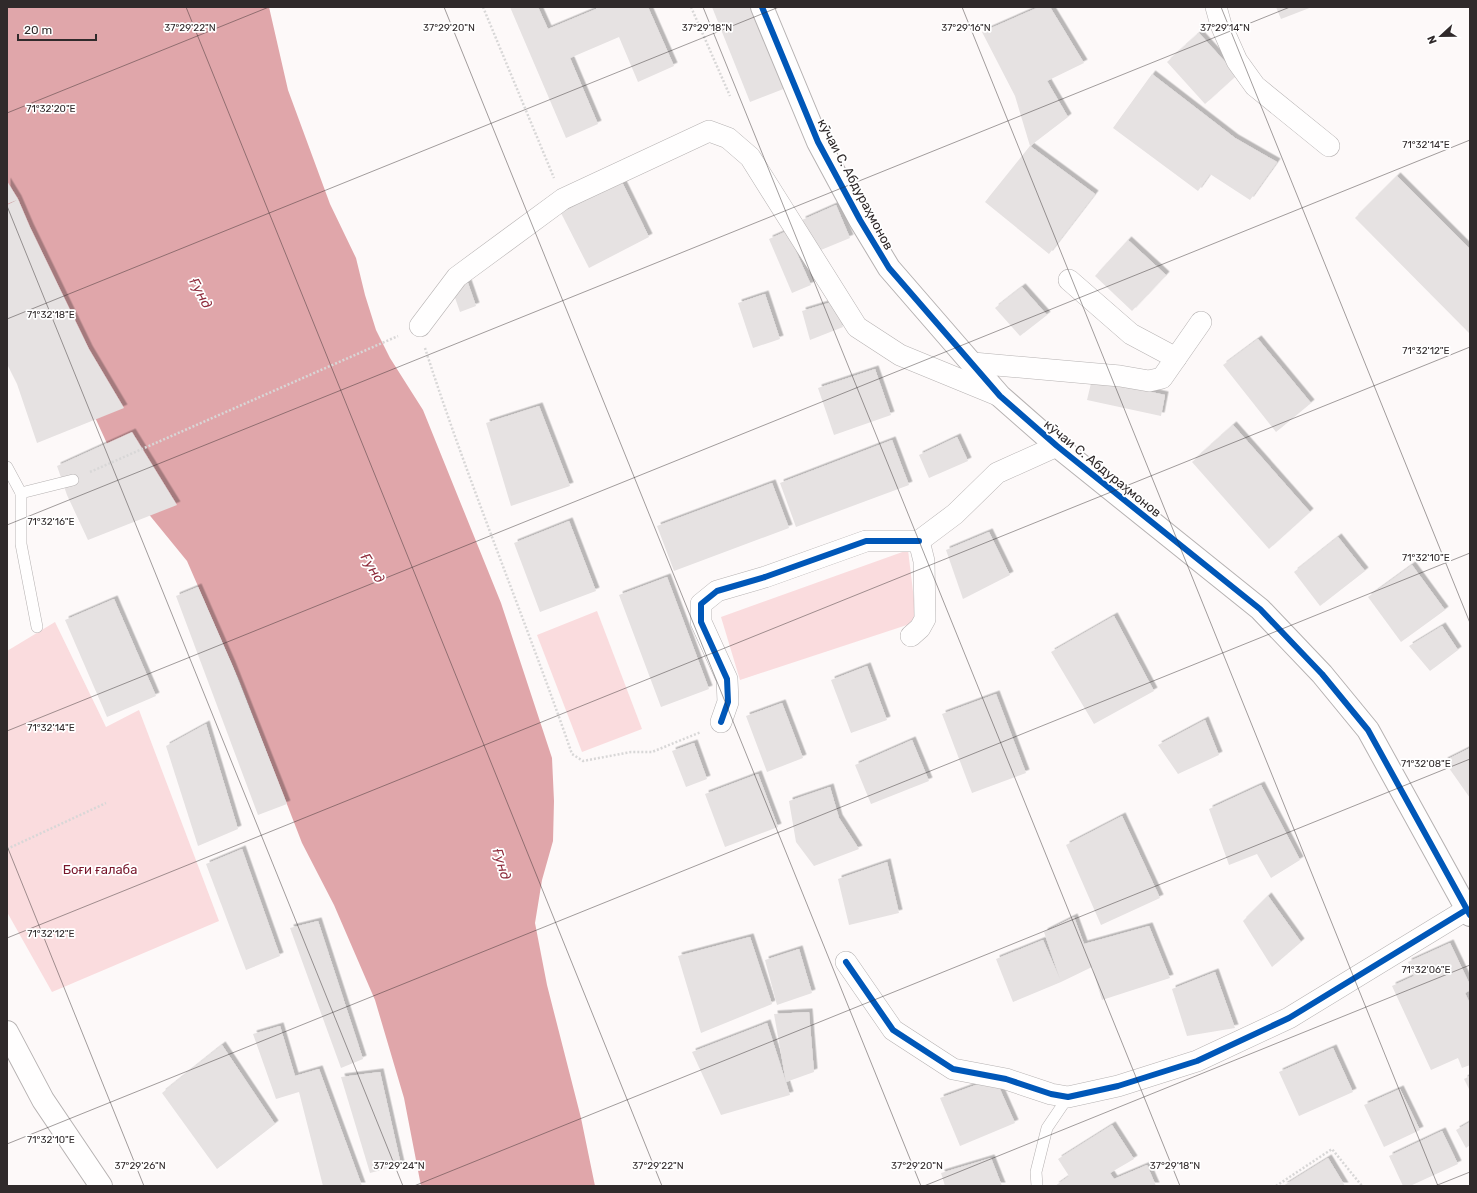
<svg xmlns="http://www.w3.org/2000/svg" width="1477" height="1193" viewBox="0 0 1477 1193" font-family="Rubik,sans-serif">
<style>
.green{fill:#fadcde}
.water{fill:#e0a6aa}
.building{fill:#e6e2e2;filter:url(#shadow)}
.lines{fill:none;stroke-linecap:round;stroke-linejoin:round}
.service-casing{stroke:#b6b2b2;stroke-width:12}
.minor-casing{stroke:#b6b2b2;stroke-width:22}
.tertiary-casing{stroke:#b6b2b2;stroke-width:24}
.primary-casing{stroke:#b6b2b2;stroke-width:24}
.path{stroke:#d8d7d7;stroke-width:2.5;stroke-dasharray:2 2;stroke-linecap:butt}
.service{stroke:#fffefe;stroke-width:11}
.minor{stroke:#fffefe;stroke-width:21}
.tertiary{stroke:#fffefe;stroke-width:22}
.primary{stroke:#fffefe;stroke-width:22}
.cycleway-casing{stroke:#fff;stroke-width:8}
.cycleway{stroke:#0057b8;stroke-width:6}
.ticks{fill:none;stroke:#302a2b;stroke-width:1;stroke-opacity:0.45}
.labels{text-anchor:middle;stroke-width:3.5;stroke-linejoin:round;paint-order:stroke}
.street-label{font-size:13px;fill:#302a2b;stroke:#fff}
.park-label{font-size:13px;fill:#78162b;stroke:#fff}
.water-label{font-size:14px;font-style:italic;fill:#8e2c3c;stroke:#fff}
.ticks-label{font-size:10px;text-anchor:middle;fill:#302a2b;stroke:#fff;stroke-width:3.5;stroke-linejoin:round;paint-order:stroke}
</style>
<defs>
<filter id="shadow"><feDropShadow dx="3.5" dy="-3.5" stdDeviation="0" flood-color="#0004"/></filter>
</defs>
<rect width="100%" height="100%" fill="#fdf9f9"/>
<g class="green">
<path d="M908,550L915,608L913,623L740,680L721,617Z"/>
<path d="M597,611L642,729L582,752L537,635Z"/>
<path d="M55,622L106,727L139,710L219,921L52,992L7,912V651Z"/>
</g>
<path class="water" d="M7,7H269L288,90L330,204L356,258L365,295L376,330L390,358L423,410L501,603L552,758L554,801L553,841L542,880L535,923L547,985L581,1118L595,1186H421L404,1098L375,1000L334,905L302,843L239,680L187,561L147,512L110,450L57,335L7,236Z"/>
<g class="building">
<path d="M510,7H538L548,29L596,9V7H648L674,66L638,82L619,37L570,58L598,124L566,138Z"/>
<path d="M712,7H750L786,88L750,102Z"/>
<path d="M1039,7H1050L1084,63L1047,81L1068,117L1030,146L1095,194L1049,254L985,202L1030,146L1015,96L982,32Z"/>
<path d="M1276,7H1312L1281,19Z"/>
<path d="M1199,33L1237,75L1205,104L1167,62Z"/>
<path d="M1152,74L1235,138L1277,162L1250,200L1210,174L1198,191L1113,128Z"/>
<path d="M1397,176L1470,249V334L1355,218Z"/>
<path d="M7,181L18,199L30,227L89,349L124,408L37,443L17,384L7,364V205L17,200L7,204Z"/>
<path d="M622,182L649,237L589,268L561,213Z"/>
<path d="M836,205L850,238L816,252L802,220Z"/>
<path d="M787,231L811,285L792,293L769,239Z"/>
<path d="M1128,240L1166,275L1132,311L1095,276Z"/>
<path d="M468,283L476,306L460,312L452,289Z"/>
<path d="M1022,287L1047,315L1020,336L995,308Z"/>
<path d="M765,294L780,339L753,348L738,303Z"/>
<path d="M832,302L843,327L810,340L802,311Z"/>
<path d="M1258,339L1311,403L1276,432L1223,365Z"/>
<path d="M875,369L891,415L834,435L818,388Z"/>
<path d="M1092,379L1165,395L1161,416L1087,400Z"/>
<path d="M539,406L570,486L511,506L486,423Z"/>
<path d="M1233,425L1310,512L1269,549L1192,462Z"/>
<path d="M132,432L177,505L88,540L67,495L57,466Z"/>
<path d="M957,437L968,461L929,478L919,455Z"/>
<path d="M892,440L909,485L796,527L780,483Z"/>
<path d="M772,483L789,528L674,571L657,526Z"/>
<path d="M569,521L596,591L540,612L514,543Z"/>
<path d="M989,532L1010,575L963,599L946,550Z"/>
<path d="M1338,537L1365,571L1320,606L1294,572Z"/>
<path d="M1412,565L1445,610L1401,642L1368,597Z"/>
<path d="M667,577L709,689L661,707L619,595Z"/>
<path d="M198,587L232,665L287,804L258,815L176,596Z"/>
<path d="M114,599L156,696L107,717L65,620Z"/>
<path d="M1114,616L1154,691L1094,724L1051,652Z"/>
<path d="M1442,626L1458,650L1430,671L1409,646Z"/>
<path d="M867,666L887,720L851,733L831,680Z"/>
<path d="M996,694L1026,773L972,793L942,714Z"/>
<path d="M782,703L803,758L767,772L746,716Z"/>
<path d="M1205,720L1219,755L1178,774L1158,745Z"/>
<path d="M206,724L238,829L198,846L166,746Z"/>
<path d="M912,740L929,781L871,804L855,765Z"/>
<path d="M694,743L707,779L686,787L672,751Z"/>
<path d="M1470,748V798L1444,761Z"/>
<path d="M758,774L778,827L725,847L705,794Z"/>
<path d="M1261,785L1300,860L1271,878L1257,854L1229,865L1209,809Z"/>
<path d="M830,787L839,818L859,849L814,866L796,842L789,801Z"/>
<path d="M1122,816L1160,898L1101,925L1066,845Z"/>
<path d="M242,849L280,956L246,970L206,864Z"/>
<path d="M887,862L899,913L849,925L838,879Z"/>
<path d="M1268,896L1301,942L1272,967L1243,921Z"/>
<path d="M1074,917L1084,944L1149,926L1170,978L1102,1000L1092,967L1061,982L1013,1002L996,959L1043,940L1060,979L1044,932Z"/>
<path d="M318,921L363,1059L341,1068L290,928Z"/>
<path d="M750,937L772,1004L701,1033L678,956Z"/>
<path d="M1450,943L1470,985V990L1465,993L1470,1004V1065L1462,1068L1458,1058L1431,1070L1392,986L1414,976L1408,962Z"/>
<path d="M799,949L812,993L777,1005L765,960Z"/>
<path d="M1215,972L1235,1028L1187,1036L1172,989Z"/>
<path d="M809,1012L814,1072L786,1082L774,1014Z"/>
<path d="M767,1023L790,1095L721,1115L692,1052Z"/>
<path d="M280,1026L295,1076L319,1069L362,1186H323L299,1092L276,1099L253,1034Z"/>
<path d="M222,1045L275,1124L217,1169L162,1093Z"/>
<path d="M1333,1048L1353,1092L1299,1116L1279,1072Z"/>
<path d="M380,1072L401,1165L370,1173L341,1077Z"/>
<path d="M1470,1076V1091L1464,1079Z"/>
<path d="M995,1078L1015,1123L960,1146L940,1098Z"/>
<path d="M1400,1089L1420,1130L1384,1147L1364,1105Z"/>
<path d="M1470,1122V1145L1466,1148L1456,1130Z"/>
<path d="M1112,1125L1134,1159L1110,1173L1114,1179L1147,1165L1156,1186H1055L1069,1176L1058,1159Z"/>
<path d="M1442,1131L1458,1164L1410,1186H1403L1389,1156Z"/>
<path d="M991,1158L1002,1186H945L941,1173Z"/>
<path d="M1328,1158L1345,1186H1283Z"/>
</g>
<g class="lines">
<g class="service-casing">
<g id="service">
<path d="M7,467L21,493L73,480"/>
<path d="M21,493V544L37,627"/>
<path d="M1037,1186L1036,1172L1047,1128L1068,1097"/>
</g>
</g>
<g class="minor-casing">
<g id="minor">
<path d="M1216,7L1221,25L1237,61L1255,86L1329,146"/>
<path d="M1069,280L1131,334L1176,358"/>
<path d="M420,326L457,277L563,199L709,131L728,138L750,157L857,327L900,355L1000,396"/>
<path d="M973,363L1120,376L1149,381L1162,378L1201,322"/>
<path d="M911,636L920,628L925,619L924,561L919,541L955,514L997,473L1057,446"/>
<path d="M721,722L728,702L727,679L701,622V604L717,591L765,577L866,541H919"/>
<path d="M846,962L893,1030L953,1069L1006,1079L1051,1094L1068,1097L1118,1086L1197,1061L1289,1018L1466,910"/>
</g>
</g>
<g class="tertiary-casing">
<path id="tertiary" d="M762,7L818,142L860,220L889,268L1000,396L1057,446L1260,609L1322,674L1368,730L1470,915"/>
</g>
<g class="primary-casing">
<path id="primary" d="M7,1032L43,1100L101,1186"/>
</g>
<g class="path">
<path d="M483,7L554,178"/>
<path d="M691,7L730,96"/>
<path d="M425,348C469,485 525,618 572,754L583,761L631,752H652L701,732"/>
<path d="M90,472L398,336"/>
<path d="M7,849L106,803"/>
<path d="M1276,1186L1332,1149L1362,1186"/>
</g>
<use href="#service" class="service"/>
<use href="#minor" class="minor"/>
<use href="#tertiary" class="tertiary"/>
<use href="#primary" class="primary"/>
<g class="cycleway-casing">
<g id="cycleway">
<path d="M762,7L818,142L860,220L889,268L1000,396L1057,446L1260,609L1322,674L1368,730L1470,915"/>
<path d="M721,722L728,702L727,679L701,622V604L717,591L765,577L866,541H919"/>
<path d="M846,962L893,1030L953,1069L1006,1079L1051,1094L1068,1097L1118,1086L1197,1061L1289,1018L1466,910"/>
</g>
</g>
<use href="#cycleway" class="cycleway"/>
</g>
<path class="ticks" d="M186,7L662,1186M444,7L921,1186M703,7L1180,1186M962,7L1438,1186M1221,7L1470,623M7,113L269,7M7,206L403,1186M7,319L779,7M7,525L1290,7M7,731L1470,140M7,846L144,1186M7,938L1470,347M7,1144L1470,553M414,1186L1470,759M924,1186L1470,965M1435,1186L1470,1172"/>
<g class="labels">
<g class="street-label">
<text transform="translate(856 184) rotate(62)" y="5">кӯчаи С. Абдураҳмонов</text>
<text transform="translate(1103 468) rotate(39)" y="5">кӯчаи С. Абдураҳмонов</text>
</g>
<g class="park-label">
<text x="100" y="874">Боғи ғалаба</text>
</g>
<g class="water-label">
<text transform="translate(201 293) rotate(62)" y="5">Ғунд</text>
<text transform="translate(373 568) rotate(58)" y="5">Ғунд</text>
<text transform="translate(502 864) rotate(73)" y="5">Ғунд</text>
</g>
</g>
<g class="ticks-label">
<text x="966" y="31">37°29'16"N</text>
<text x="1225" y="31">37°29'14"N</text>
<text x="190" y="31">37°29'22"N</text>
<text x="449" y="31">37°29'20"N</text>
<text x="707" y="31">37°29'18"N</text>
<text x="51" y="112">71°32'20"E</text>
<text x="1426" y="148">71°32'14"E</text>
<text x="51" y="318">71°32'18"E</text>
<text x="1426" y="354">71°32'12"E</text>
<text x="51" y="525">71°32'16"E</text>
<text x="1426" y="561">71°32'10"E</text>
<text x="51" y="731">71°32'14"E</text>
<text x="1426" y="767">71°32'08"E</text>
<text x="51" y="937">71°32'12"E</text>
<text x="1426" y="973">71°32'06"E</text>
<text x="51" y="1143">71°32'10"E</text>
<text x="140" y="1169">37°29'26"N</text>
<text x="399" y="1169">37°29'24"N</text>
<text x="658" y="1169">37°29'22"N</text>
<text x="917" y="1169">37°29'20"N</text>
<text x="1175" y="1169">37°29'18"N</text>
</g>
<rect width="1477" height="1193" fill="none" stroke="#302a2b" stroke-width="16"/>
<g transform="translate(1441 36) rotate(248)" stroke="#ffffff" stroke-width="3" paint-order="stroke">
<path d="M0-3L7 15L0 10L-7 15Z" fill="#302a2b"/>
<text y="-6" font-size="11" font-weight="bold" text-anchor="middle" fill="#302a2b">N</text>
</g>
<path d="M18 34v6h78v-6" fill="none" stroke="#302a2b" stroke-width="2"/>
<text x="24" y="34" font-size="12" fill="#302a2b" stroke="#ffffff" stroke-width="3" paint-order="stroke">20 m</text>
</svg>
